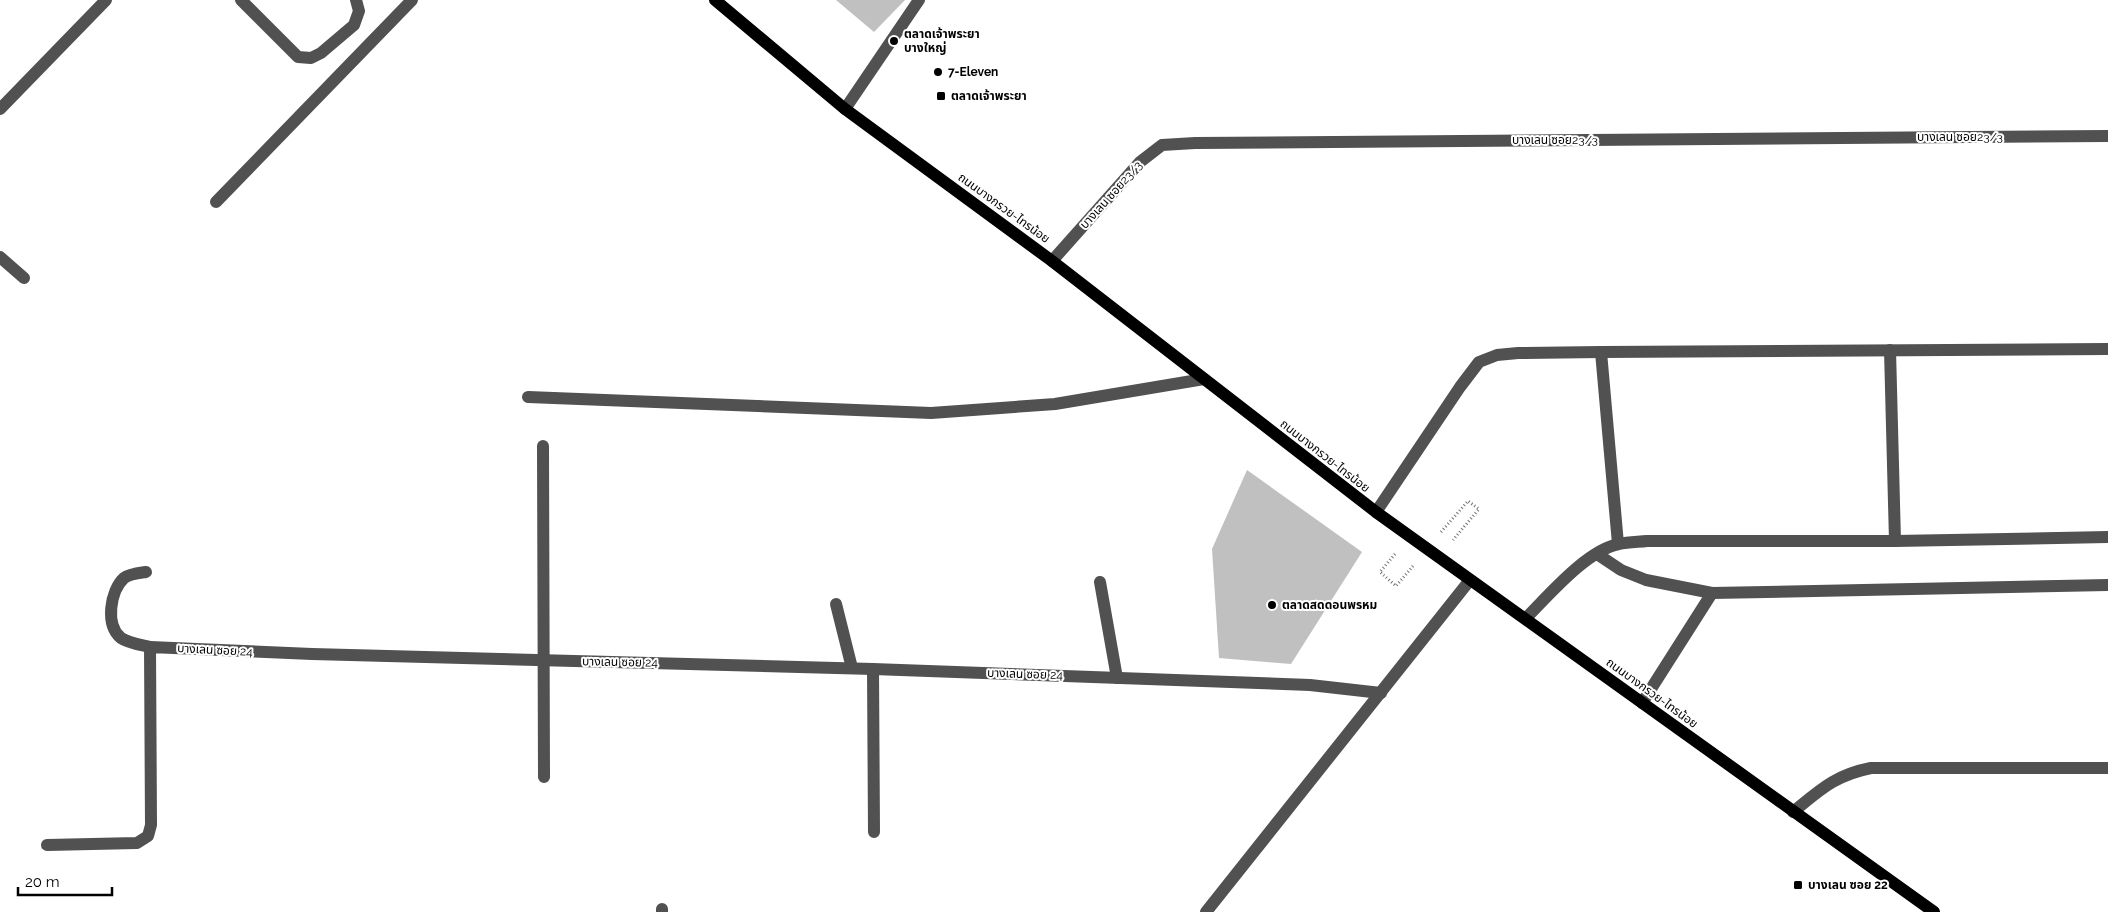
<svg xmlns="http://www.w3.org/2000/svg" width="2108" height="912" viewBox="0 0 2108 912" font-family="Raleway,'Noto Sans Thai',sans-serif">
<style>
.building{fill:#c0c0c0}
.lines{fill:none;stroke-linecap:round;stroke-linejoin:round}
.path{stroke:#737373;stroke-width:3;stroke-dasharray:1 2.5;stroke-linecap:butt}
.minor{stroke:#515151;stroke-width:12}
.major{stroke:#000;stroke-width:12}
.poi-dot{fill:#000;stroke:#fff;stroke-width:2}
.labels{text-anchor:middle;stroke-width:4;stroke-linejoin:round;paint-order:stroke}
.poi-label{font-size:12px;font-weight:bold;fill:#000;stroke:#fff;text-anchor:start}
.street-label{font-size:12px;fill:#000;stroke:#fff}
</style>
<rect width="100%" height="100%" fill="#fff"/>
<g class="building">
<path d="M836,0H905L874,32Z"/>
<path d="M1247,470L1362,552L1291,664L1219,658L1212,549Z"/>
</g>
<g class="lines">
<g class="path">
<path d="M1441,532L1468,501L1479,509L1453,540"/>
<path d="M1395,554L1380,572L1396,586L1413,566"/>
</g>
<g class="minor">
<path d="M241,0L298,57L311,58L321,53L354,25L359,11L356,0"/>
<path d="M0,109L106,0"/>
<path d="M845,109L919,0"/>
<path d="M216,202L412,0"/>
<path d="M0,257L24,278"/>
<path d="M1052,261L1140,162L1162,145L1195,143L2108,136"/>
<path d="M1890,350L1895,541"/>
<path d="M1601,352L1618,544"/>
<path d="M528,397L931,413L1055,404L1204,379"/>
<path d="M543,446L544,777"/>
<path d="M1376,512L1460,387L1479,362L1497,355L1518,353L1601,352L2108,349"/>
<path d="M1597,554L1621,570L1646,580L1712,593L2108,585"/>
<path d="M146,572C139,573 129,574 124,578C110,591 105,625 121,638C128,643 142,645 150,647"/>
<path d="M1100,582L1117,678"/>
<path d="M836,604L852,668"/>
<path d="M1526,618C1549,595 1587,550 1619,544C1628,542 1638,542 1647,541H1895L2108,537"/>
<path d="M873,669L874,832"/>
<path d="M1642,703L1712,593"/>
<path d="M1793,812C1820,790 1835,775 1871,768H2108"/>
<path d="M47,845L137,843L148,836L151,825L150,647L312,654L873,669L1310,685L1381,693"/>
<path d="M662,909V912"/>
<path d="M1206,912L1470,580"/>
</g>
<path class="major" d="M715,0L845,109L1052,261L1376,512L1934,912"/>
</g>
<g class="poi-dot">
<circle cx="894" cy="41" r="5"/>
<circle cx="938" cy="72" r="5"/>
<rect x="936" y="91" width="10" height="10" rx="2.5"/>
<circle cx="1272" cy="605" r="5"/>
<rect x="1793" y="880" width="10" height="10" rx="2.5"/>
</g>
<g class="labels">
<g class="poi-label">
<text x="904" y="38">ตลาดเจ้าพระยา<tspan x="904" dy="14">บางใหญ่</tspan></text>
<text x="948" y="76">7-Eleven</text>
<text x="951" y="100">ตลาดเจ้าพระยา</text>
<text x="1282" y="609">ตลาดสดดอนพรหม</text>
<text x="1808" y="889">บางเลน ซอย 22</text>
</g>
<g class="street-label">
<text x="1960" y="141">บางเลน ซอย23/3</text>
<text x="1555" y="144">บางเลน ซอย23/3</text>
<text transform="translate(1111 195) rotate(-48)" y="4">บางเลน ซอย23/3</text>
<text transform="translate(1004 208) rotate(36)" y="4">ถนนบางกรวย-ไทรน้อย</text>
<text transform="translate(1325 456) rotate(38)" y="4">ถนนบางกรวย-ไทรน้อย</text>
<text transform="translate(215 650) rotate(3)" y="4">บางเลน ซอย 24</text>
<text transform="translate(620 662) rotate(1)" y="4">บางเลน ซอย 24</text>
<text transform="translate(1025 674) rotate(2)" y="4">บางเลน ซอย 24</text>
<text transform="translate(1652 693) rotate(36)" y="4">ถนนบางกรวย-ไทรน้อย</text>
</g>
</g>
<path d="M18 887v8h94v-8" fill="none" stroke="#000000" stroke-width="2.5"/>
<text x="25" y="887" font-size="15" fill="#000000" stroke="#ffffff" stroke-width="4" paint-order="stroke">20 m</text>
</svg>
